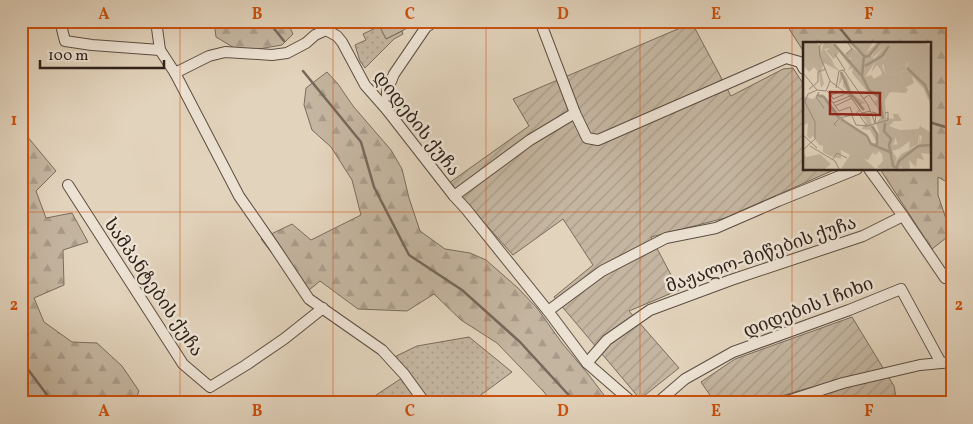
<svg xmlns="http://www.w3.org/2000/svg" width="973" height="424" viewBox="0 0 973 424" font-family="Vollkorn,'Noto Serif Georgian',serif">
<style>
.grass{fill:url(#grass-dots);stroke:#7a6c5d}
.forest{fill:url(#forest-firs);stroke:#7a6c5d}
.garden{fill:url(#garden-furrows);stroke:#7a6c5d}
.pitch{fill:#c4b5a0;stroke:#7a6c5d}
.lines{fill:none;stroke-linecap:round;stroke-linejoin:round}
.stream{stroke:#76685a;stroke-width:2.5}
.minor-casing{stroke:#5c4e42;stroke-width:12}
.minor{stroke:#ece2d3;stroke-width:10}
.grid{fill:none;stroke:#cc510e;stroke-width:1;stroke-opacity:0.55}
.labels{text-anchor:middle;stroke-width:5;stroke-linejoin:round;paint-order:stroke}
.street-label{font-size:18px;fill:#30221a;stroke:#ece2d3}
.inset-river{fill:none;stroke:#a59785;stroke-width:2.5}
.inset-road{fill:none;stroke:#9b8c7b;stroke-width:1}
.view{fill:#8f2418;fill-opacity:0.15;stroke:#8f2418;stroke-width:2.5}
.inset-edge{fill:none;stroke:#30221a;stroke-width:2.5}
.neatline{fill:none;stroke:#cc510e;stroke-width:2}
.grid-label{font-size:16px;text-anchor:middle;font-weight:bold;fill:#cc510e}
</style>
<defs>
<pattern id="grass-dots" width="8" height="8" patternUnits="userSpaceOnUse" patternTransform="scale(1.25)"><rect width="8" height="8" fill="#c4b5a0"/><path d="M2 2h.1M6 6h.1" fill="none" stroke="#a99b89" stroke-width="1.8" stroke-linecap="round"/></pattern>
<pattern id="forest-firs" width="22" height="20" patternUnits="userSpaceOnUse" patternTransform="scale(1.25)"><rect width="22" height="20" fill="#c4b5a0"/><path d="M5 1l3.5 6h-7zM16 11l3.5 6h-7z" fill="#a99b89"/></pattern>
<pattern id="garden-furrows" width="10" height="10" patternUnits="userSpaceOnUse" patternTransform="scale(1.25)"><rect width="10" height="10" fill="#c4b5a0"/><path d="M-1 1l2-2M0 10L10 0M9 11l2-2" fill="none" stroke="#a99b89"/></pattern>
</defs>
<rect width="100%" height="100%" fill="#e2d3bc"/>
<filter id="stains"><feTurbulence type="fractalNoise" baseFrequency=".004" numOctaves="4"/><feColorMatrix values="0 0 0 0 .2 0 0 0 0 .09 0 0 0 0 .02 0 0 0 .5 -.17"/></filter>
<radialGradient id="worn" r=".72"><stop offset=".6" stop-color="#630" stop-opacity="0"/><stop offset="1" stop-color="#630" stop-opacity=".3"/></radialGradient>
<g class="grass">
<path d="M380,26L386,39L402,31L403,34L394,39L365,68L360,61L355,45L366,40L363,34Z"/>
<path d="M469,337L512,372L470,403H364L402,378L386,361L417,346Z"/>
</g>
<g class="forest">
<path d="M214,21H287L293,34L282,45L241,52L216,37Z"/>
<path d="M784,21H952V185L938,177V195L951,234L932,249L880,169H929V44H804V52Z"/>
<path d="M327,72L338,84L353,106L391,150L402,169L409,198L420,231L445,249L470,253L486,260L518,288L537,308L562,343L588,374L610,403H552L544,392L497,343L461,320L434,294L407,311L358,309L320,281L304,294L261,239L292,224L311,240L361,215L352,180L331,147L312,130L304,105L306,88Z"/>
<path d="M21,129L56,171L36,191L46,218L72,213L88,242L63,250L64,285L34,298L44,322L72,342L97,343L122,366L139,391L134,403H21Z"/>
</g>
<g class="garden">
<path d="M692,23L731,96L783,69L793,68L804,85V169H836L725,218L651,237L679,290L629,311L679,368L640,399L554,297L593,265L563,219L513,255L449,183L529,126L513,99Z"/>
<path d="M852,317L894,386L897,403H818L812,387L771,399L765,403H706L712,398L701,382L735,359Z"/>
</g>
<path class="pitch" d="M377,21H418L419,22L386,39Z"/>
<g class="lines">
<g class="stream">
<path d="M268,21L284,41"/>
<path d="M834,21L853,44"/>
<path d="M303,71L361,142L374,187L409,255L462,290L520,342L576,403"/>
<path d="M929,122L952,129"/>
<path d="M21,360L53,403"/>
</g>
<g class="minor-casing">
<g id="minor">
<path d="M60,21L65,41L92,45L160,50"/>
<path d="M156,21L160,50L175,73L239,196L273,245L309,299L382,350L404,374L425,403"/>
<path d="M540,21L575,113L587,138L598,140L786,58L800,62L804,69"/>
<path d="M175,73L209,56L225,52L272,55L287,53L306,43L315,35L326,30L337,36L342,42L365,85L387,110L454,196L466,209L548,311L587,363L633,403"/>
<path d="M387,110V91L394,74L426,27L435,21"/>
<path d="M869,169L903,216L945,278"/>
<path d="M68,185L183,364L210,387L246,365L284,339L323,308"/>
<path d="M454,196L530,140L575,113"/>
<path d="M548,311L602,271L666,238L716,228L778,201L857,169"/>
<path d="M587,363L607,340L650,310L731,280L863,236L903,216"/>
<path d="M657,403L685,379L733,352L849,310L901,289L941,363"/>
<path d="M781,403L843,383L920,365L952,362"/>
</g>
</g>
<use href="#minor" class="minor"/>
</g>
<path class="grid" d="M180,21V403M333,21V403M486,21V403M640,21V403M792,21V403M21,212H952"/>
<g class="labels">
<g class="street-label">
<text transform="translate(417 123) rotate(52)" y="6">დიდების ქუჩა</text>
<text transform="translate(761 254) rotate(-19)" y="6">მაჟალო-მიწების ქუჩა</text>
<text transform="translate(154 287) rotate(56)" y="6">სამპანტების ქუჩა</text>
<text transform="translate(808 307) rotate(-21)" y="6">დიდების I ჩიხი</text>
</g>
</g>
<g transform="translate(803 42)">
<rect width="128" height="128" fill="#e2d3bc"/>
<path d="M21,0L30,2L36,10L31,17L23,9L27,6L21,7L29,18L31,23L18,11ZM82,0H121L127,4V54L123,45L127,48L123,42V32L117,34L104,20L103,30L97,29L100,43L96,41L94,31L83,33L79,17L83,16L79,14L84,12L81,11L86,7V1L68,17L73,6ZM49,6L60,13L51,22L48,15L44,17L42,13ZM117,84L127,90V102L117,103L119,94L116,93L115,102L106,107L107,99L96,107L92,94H112Z" fill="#c4b5a0"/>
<path d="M0,0H13L18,5V11L35,27L36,29L21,21L18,29L21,42L18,46L16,31L11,25L6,30L0,23ZM44,0H70L63,11L75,0H82L72,8L68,14L71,17L86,0L87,1L81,11L84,12L79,15L83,16L79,24L83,33L94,31L100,42L97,29L103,30L105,20L113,28L119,27L117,34L123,32L127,62L121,47L109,34L111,41L102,46L105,47L103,51L87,50L82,58L83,76L91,77L90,72H95L99,79H91L86,84L97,88L116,87L112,94H93L90,103L96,102V107L89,109L94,116L92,121L98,112L116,103L117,91V103L127,102V112L118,111L121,118L114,116L113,125L106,118L107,127H99L98,124L97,127H79L74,125L80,119L79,112L76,109L73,113L72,108V114L70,110L65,118L61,117L73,127H38L47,113L38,108V117L27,114L20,110V104L16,103L10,94L7,97L4,94L5,81L0,84V54L9,57L20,52L43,80L64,92L68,101H74L67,88L58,87L64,80L59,74L66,71L69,84L77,93L73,81L78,75L72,60L75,56L70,49H64L49,31L50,26L45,28L47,24L30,2L43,16L50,17L51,22L60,13ZM72,20L68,31L74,23L79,30L78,33L71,37L68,33L62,35ZM38,29L44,36L49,52L62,61L58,62L60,69L40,44V36L35,45ZM0,109L3,115L17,112L28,122L22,127H0Z" fill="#c4b5a0" fill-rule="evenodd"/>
<path class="inset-river" d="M48,0L61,14L59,34L66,48L76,55L80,77M31,2L58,33M60,15L66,14L77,0M62,24L79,14L86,4M104,26L122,43L128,57M38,30L47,51L61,68M14,53L21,55L36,76M38,77L64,94L68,102L89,111M82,81L81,89L88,97L86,103L90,124L94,126M69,84L74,92V103M93,127L96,119L115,104L128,103"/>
<path class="inset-road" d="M32,12L42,28L36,29L33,46M43,12L49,7L44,0M41,29L65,63L72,81M0,31L14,48M27,39L47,54L59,71L68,69M6,47L15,40V30L23,27M14,48L23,49L27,39L17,14L16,5L20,0M24,49L28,53L40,49M16,50L13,55L21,66M28,53L30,57L44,51M60,57L66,53L73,63M28,58L36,69L47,65L50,74M30,61L47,54M32,64L49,56M69,70L73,71L72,82M55,71L64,84M49,74L53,83L64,84L85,78V70L82,71M33,84L31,82L37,76L53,72L57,67M0,93L14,106M7,104L32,119L36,127M0,108L12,97V80L2,60L5,52L14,48M30,117L34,111L44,116"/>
<path class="view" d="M27,50L77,51V73L27,72Z"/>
<rect width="128" height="128" class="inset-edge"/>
</g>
<rect width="973" height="424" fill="none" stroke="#e2d3bc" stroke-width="55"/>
<path d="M40 60v8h124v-8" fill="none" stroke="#30221a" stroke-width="2.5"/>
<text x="48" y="60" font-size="15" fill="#30221a" stroke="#ece2d3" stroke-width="4" paint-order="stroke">100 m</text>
<rect x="28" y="28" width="918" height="368" class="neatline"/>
<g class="grid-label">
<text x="104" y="19">A</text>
<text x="257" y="19">B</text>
<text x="410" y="19">C</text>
<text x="563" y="19">D</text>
<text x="716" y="19">E</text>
<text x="869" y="19">F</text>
<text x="14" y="125">1</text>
<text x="959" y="125">1</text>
<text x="14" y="310">2</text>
<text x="959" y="310">2</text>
<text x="104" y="416">A</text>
<text x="257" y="416">B</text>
<text x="410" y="416">C</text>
<text x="563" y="416">D</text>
<text x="716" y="416">E</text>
<text x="869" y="416">F</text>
</g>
<rect width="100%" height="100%" filter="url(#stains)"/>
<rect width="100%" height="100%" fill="url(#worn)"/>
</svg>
